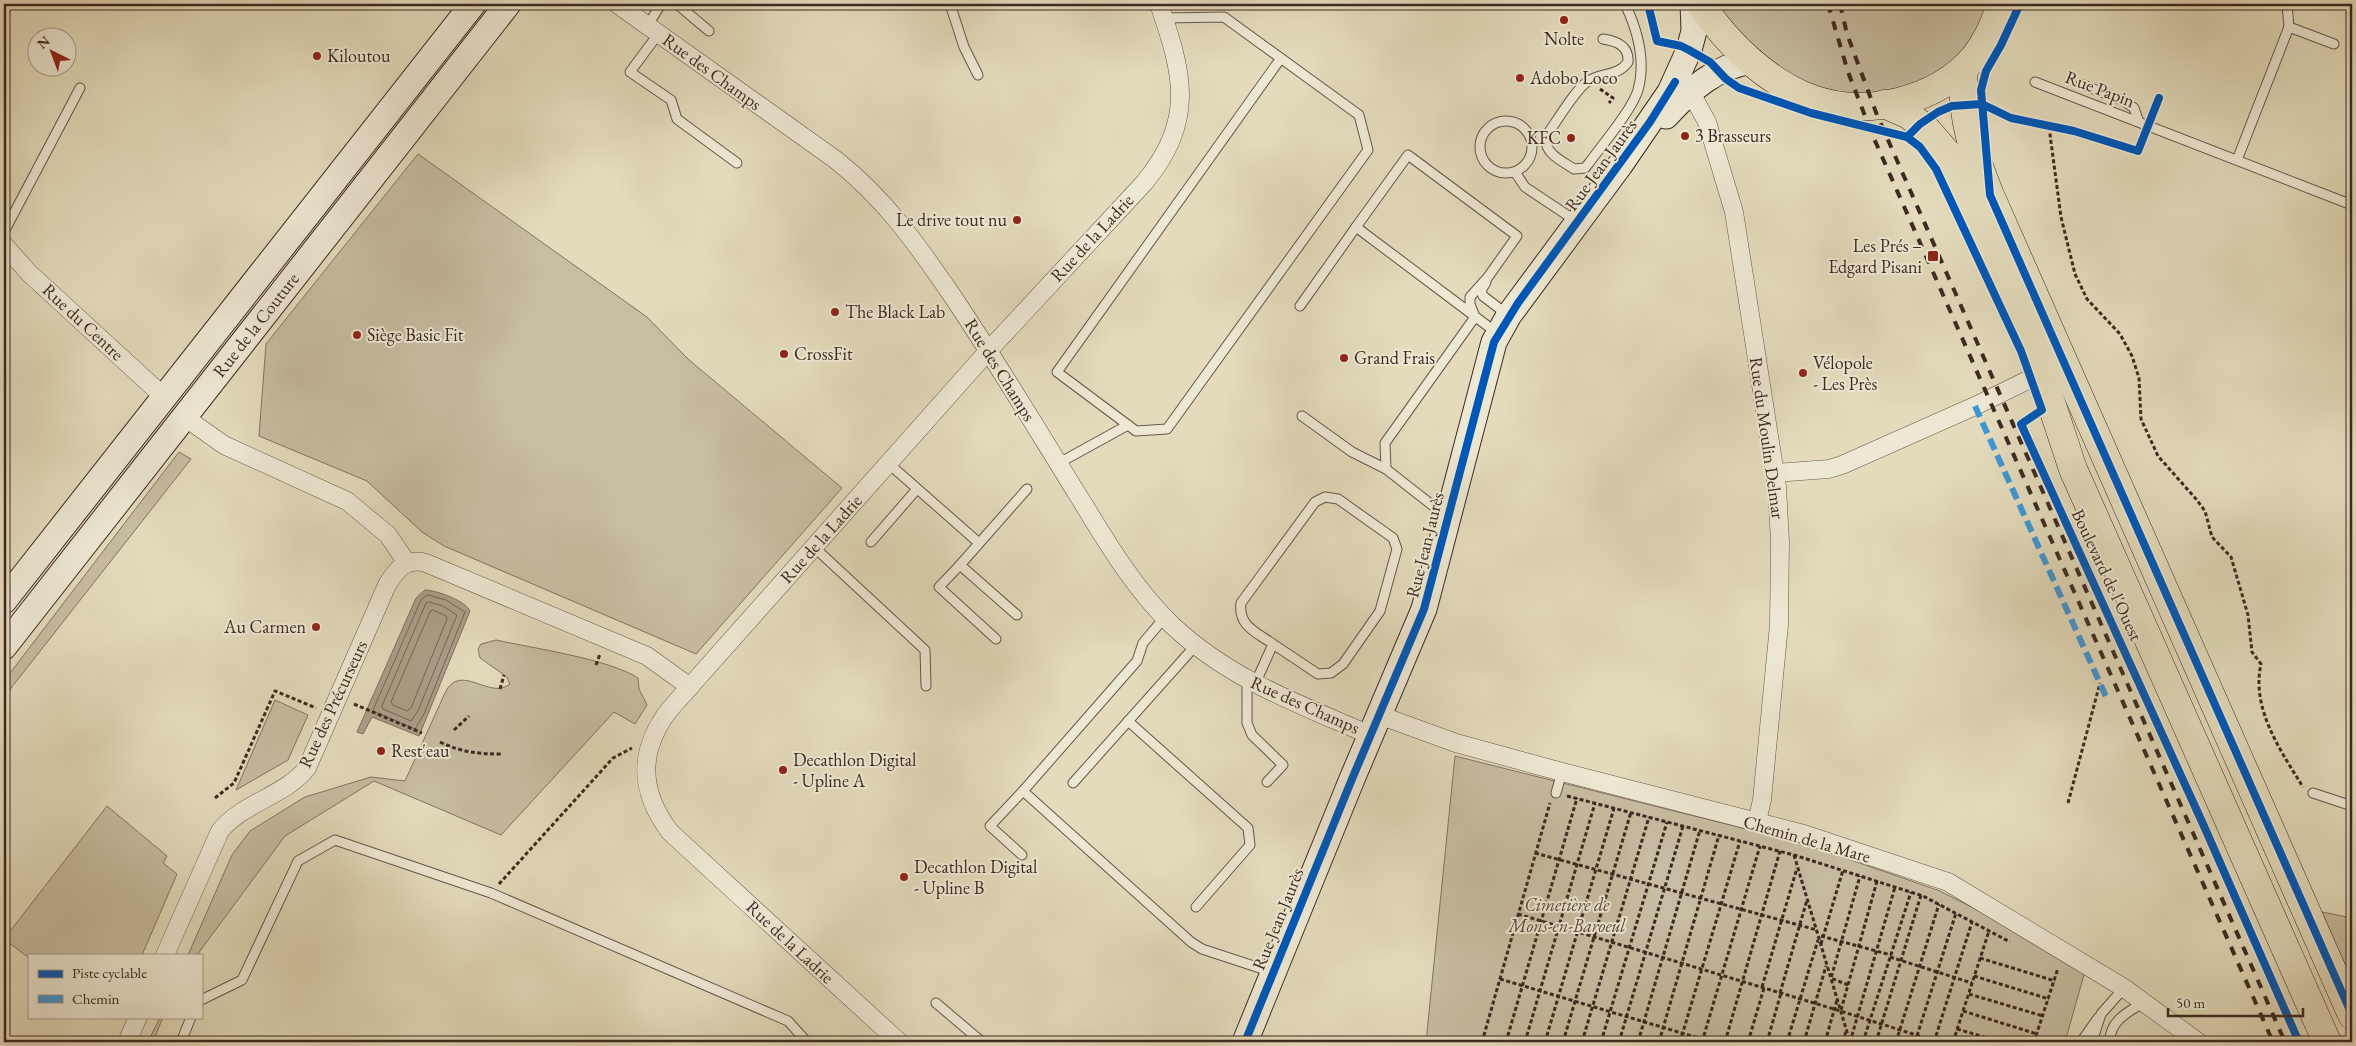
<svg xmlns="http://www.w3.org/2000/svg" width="2356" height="1046" viewBox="0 0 2356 1046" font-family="'EB Garamond',serif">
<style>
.green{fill:#c7bda2;stroke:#827362}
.water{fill:#ab9e87;stroke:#7f6f5e}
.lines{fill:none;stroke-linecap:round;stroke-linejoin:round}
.shore{stroke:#746454;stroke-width:1}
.lane-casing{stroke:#665648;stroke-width:11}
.street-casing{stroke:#665648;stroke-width:19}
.secondary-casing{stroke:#3d2921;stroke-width:27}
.primary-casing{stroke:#3d2921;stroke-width:29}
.path{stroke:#3d2921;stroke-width:3;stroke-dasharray:4 2.5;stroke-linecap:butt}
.lane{stroke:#ede8d3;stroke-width:9}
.street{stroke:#ede8d3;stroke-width:18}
.secondary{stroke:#ede8d3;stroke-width:25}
.primary{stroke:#e3dbbc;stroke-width:28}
.rail{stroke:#3d2921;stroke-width:4;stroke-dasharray:9 9;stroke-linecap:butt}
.quiet{stroke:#3f96d5;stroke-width:6;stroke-dasharray:12 6;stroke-linecap:butt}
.cycleway-casing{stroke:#ede8d3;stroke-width:11}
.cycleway{stroke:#0057b8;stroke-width:8}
.poi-dot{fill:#8f2418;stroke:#ede8d3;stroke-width:2}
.labels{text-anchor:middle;stroke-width:4;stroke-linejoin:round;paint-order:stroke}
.poi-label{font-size:18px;fill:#3d2921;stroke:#ede8d3;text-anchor:start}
.street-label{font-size:18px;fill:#3d2921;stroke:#ede8d3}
.park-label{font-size:18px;font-style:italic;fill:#59473b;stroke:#ede8d3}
</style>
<rect width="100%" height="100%" fill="#e3dbbc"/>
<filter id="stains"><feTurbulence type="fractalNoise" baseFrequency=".004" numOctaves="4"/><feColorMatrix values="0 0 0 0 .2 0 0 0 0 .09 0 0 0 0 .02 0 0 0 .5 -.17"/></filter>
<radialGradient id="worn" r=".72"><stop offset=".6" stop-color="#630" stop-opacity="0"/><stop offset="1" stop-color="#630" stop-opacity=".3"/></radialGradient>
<g class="green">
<path d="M1715,4H1988L1979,27L1962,52L1941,72L1889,94L1853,97L1813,86L1786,72L1749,43Z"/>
<path d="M418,154L647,317L688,359L842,488L696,654L444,546L422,532L367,481L259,436L266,344Z"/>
<path d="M179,452L191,459L4,697V681Z"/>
<path d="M496,640C532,648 609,659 638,678L639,689L647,705L635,724L614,712L501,835L374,781L285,836L197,955H188L232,855L250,831L305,797L371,777L405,781L445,693C460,661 490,701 510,684L507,677L480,658L478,649L481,644Z"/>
<path d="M275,700L308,715L288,760L236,790Z"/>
<path d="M1455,756L1802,843L1940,891L1985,914L2085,971L2065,1042H1426Z"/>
<path d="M107,806L167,856L163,863L177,874L142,955H29V958L4,939Z"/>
<path d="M2322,912L2352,918V981Z"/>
<path d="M160,1017H163L153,1042H148Z"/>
</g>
<path class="water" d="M425,590C436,590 466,601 470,611L419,736L372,717L363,734L357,732L416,598Z"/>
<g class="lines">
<g class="shore">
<path d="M428,595L446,600L465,612L424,714L415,729L375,712L373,710L421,600Z"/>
<path d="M429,602L443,606L457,615L418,711L411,721L383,709L382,706L426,603Z"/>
<path d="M433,610L446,616L447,619L411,708L407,711L393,705L391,702L430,612Z"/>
</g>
<g class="lane-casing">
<g id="lane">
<path d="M677,4L709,31"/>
<path d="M950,4L964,47L978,75"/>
<path d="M2287,4L2289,27L2334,44"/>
<path d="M2351,4H2352"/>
<path d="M1164,18L1224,17L1359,115L1368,150L1167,429L1136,431L1057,372L1281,58"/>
<path d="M648,25L661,4"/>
<path d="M659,33L630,72L671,100L677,119L737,163"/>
<path d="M1603,39C1617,41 1629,46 1628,62C1618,77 1600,72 1587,82C1574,91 1556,123 1546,136C1543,153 1562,161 1574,169L1585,168L1589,163C1602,145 1632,110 1638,90C1646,61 1637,29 1625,4"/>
<path d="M2035,82L2352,205"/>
<path d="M2081,84L2124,101L2134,108L2139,122"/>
<circle cx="1506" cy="147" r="26"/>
<path d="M2237,160L2289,27"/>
<path d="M1515,172L1525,187L1576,221"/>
<path d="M4,232L80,88"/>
<path d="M1486,282L1481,291L1483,296L1508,315"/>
<path d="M1300,306L1356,227"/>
<path d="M1302,416L1352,452L1386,469"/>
<path d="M888,463L979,543"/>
<path d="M1059,463L1128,425"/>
<path d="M1446,516L1386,469L1385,443L1475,317L1470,304V297L1488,277L1517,236L1408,155L1356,227L1497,333"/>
<path d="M871,542L917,489"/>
<path d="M814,547L925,650L926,686"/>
<path d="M960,565L939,587L996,639"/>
<path d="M1017,615L960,565L1027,489"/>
<path d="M1165,617L1143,643L1137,661L1023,791L1191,942L1202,949L1272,972"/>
<path d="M1247,680V723L1252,735L1283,765L1267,782"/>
<path d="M1255,684L1273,644C1256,632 1238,626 1241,603L1315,502L1325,497L1338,499L1393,538L1397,549L1380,611L1343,664L1331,673L1318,674L1273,644"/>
<path d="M1128,721L1248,828L1250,845L1196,907"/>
<path d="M1073,783L1196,645"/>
<path d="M1556,793L1562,772"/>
<path d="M2313,793L2352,806"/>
<path d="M1022,855L990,826L1023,791"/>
<path d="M201,1000L242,980L298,861L335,840L491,893L788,1021L807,1042"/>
<path d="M936,1003L982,1042"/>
<path d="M181,1042L191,1017"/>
<path d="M2081,1042L2098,1018"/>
<path d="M2092,1042L2101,1014L2124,988"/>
<path d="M2110,1042C2109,1021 2129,1011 2145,1002"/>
</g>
</g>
<g class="street-casing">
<g id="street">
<path d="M617,4L836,160C885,199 916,243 951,294C995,359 1035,426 1076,492C1105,539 1133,588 1173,626C1231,680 1299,704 1370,735"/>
<path d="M1685,82L1707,122L1734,212L1777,487L1780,542L1779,625L1762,800L1757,821"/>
<path d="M4,245L29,273L164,397"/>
<path d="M183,416L224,445L347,501L388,535L407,563"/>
<path d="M1775,473L1829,469L1842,465L1975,406L2042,373"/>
<path d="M1379,715L1456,743L1562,772L1804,834L1948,882L2124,988L2198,1042"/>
<path d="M165,955L220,831C242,803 285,796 307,768L387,585C396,570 406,557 426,563L647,656L690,687"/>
<path d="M127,1042L138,1017"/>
<path d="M899,1042L670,832C639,791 638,750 670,709L989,350L1144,183C1196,120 1183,74 1159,4"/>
</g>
</g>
<g class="secondary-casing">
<g id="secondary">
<path d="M1666,116C1690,90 1716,66 1752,61"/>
<path d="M4,601L473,4"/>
<path d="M4,647L508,4"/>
<path d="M1245,1042L1352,779L1424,609L1494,342L1509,315L1620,165L1670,92L1689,50L1694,31L1693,4"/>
</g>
</g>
<g class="primary-casing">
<g id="primary">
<path d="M1701,4C1726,43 1768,83 1812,99C1865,118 1937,101 1974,58C1987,42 1995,23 2001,4"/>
<path d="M1964,68C1960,114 1973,153 1990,195L2352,1015"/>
<path d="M1884,104L1909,115L1926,129L1946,152L1963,183L2032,345L2073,469L2327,1042"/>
</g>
</g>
<g class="path">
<path d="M1600,89L1613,98L1609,103"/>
<path d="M2049,127L2061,217L2075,274L2087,299L2120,334L2132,356L2139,378L2141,419L2158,456L2196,499L2205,511L2212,537L2231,557L2248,615L2252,652L2261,664C2251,708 2280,750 2303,787"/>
<path d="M596,665L600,654"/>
<path d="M500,689L504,675"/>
<path d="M354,704L422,733"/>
<path d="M454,730L469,716"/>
<path d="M440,742C461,752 478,754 501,754"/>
<path d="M1567,796L1794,855L1923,896L2010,942"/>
<path d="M215,798L234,783L275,691L316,708"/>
<path d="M2068,803L2100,683"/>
<path d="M1535,853L1817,930"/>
<path d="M1794,855L1850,1042"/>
<path d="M499,884L613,758L632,748"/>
<path d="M1518,914L1834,1009L1938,1042"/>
<path d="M1821,936L1891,955"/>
<path d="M1821,944L1843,870"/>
<path d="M1890,957L1972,983"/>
<path d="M1980,958L2055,981"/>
<path d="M1974,976L2049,999"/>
<path d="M1500,979L1712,1042"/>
<path d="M1848,985L1831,978L1860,876"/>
<path d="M1762,987L1797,868"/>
<path d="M1780,993L1807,900"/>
<path d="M1969,994L2043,1016"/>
<path d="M1841,1010L1877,881"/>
<path d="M1963,1011L2037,1034"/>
<path d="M1957,1029L2001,1042"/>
<path d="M1482,1042L1550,803"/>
<path d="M1506,1042L1577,798"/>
<path d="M1525,1042L1595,803"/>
<path d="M1545,1042L1614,808"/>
<path d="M1563,1042L1631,812"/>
<path d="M1582,1042L1649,817"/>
<path d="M1601,1042L1667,822"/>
<path d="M1619,1042L1683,826"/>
<path d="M1638,1042L1700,830"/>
<path d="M1659,1042L1719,835"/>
<path d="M1680,1042L1740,841"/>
<path d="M1702,1042L1760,846"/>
<path d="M1725,1042L1780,851"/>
<path d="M1748,1042L1764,988"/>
<path d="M1767,1042L1781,993"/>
<path d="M1787,1042L1818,940"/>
<path d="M1804,1042L1826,966"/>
<path d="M1825,1042L1837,1000"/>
<path d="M1843,1042L1846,1031"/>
<path d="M1850,1042L1895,887"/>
<path d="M1863,1042L1911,892"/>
<path d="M1876,1042L1921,895"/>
<path d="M1896,1042L1939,904"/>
<path d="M1915,1042L1956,913"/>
<path d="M1934,1042L1972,922"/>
<path d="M1953,1042L1989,931"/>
<path d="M2034,1042L2058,968"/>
</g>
<use href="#lane" class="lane"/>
<use href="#street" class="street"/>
<use href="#secondary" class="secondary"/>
<use href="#primary" class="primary"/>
<g class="rail">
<path d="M1828,4L1848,72L1872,134L2273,1042"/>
<path d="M1840,4L1847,34L1877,115L2285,1042"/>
</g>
<path class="quiet" d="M1975,406L2108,701"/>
<g class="cycleway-casing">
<g id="cycleway">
<path d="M1648,4L1657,41L1681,46L1689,50L1710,62L1726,79L1739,88L1811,113L1907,137L1920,147L1936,169L2021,351L2042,410L2021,424L2203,824L2299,1042"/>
<path d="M2020,4L2001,45L1986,71L1981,90L1990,195L2352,1015"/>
<path d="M1907,137L1920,124L1938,112L1952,106L1982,104L2011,118L2074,131L2138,151L2159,98"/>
<path d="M1245,1042L1352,779L1424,609L1494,342L1518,303L1650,122L1675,82"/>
</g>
</g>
<use href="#cycleway" class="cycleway"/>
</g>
<g class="poi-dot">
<circle cx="1564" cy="20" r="5"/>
<circle cx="317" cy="56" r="5"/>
<circle cx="1520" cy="78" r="5"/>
<circle cx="1685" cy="136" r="5"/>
<circle cx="1571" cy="138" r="5"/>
<circle cx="1017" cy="220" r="5"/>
<rect x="1927" y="250" width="12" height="12" rx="2.5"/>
<circle cx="835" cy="312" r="5"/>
<circle cx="357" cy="335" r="5"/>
<circle cx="784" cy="354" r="5"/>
<circle cx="1344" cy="358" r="5"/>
<circle cx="1803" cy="373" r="5"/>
<circle cx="316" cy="627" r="5"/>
<circle cx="381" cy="751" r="5"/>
<circle cx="783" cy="770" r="5"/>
<circle cx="904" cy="877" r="5"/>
</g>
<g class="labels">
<g class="poi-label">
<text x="1564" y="45" text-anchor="middle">Nolte</text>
<text x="327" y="62">Kiloutou</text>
<text x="1530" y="84">Adobo Loco</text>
<text x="1695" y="142">3 Brasseurs</text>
<text x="1561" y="144" text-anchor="end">KFC</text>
<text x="1007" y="226" text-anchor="end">Le drive tout nu</text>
<text x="1922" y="252" text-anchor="end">Les Prés –<tspan x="1922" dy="21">Edgard Pisani</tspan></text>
<text x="845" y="318">The Black Lab</text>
<text x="367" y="341">Siège Basic Fit</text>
<text x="794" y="360">CrossFit</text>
<text x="1354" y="364">Grand Frais</text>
<text x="1813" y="369">Vélopole<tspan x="1813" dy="21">- Les Près</tspan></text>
<text x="306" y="633" text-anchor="end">Au Carmen</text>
<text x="391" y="757">Rest'eau</text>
<text x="793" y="766">Decathlon Digital<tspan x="793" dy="21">- Upline A</tspan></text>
<text x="914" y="873">Decathlon Digital<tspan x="914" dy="21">- Upline B</tspan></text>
</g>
<g class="street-label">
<text transform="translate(712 72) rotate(36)" y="6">Rue des Champs</text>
<text transform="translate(2100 89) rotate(21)" y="6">Rue Papin</text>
<text transform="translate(1601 165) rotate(-54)" y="6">Rue Jean Jaurès</text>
<text transform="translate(1092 238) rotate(-47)" y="6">Rue de la Ladrie</text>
<text transform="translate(83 322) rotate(43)" y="6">Rue du Centre</text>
<text transform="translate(256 325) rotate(-52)" y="6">Rue de la Couture</text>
<text transform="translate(1000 370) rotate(58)" y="6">Rue des Champs</text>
<text transform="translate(1767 438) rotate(82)" y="6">Rue du Moulin Delmar</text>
<text transform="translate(821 539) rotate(-48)" y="6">Rue de la Ladrie</text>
<text transform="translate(1425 545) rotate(-76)" y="6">Rue Jean Jaurès</text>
<text transform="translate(2107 575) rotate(65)" y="6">Boulevard de l'Ouest</text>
<text transform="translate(333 704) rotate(-65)" y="6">Rue des Précurseurs</text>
<text transform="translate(1305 705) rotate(24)" y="6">Rue des Champs</text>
<text transform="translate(1807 839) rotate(16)" y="6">Chemin de la Mare</text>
<text transform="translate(1278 919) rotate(-68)" y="6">Rue Jean Jaurès</text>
<text transform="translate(790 942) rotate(43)" y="6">Rue de la Ladrie</text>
</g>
<g class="park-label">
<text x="1567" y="911">Cimetière de<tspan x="1567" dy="21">Mons-en-Baroeul</tspan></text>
</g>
</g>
<rect width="2356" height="1046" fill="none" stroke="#e3dbbc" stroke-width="20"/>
<rect x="5" y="5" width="2346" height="1036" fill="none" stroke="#3d2921" stroke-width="2.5"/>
<rect x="10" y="10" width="2336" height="1026" fill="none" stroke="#3d2921"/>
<rect x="28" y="954" width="175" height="65" fill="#ede8d3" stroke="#a79c8c"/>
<rect x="38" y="970" width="25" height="8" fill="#0057b8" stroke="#a79c8c"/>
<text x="72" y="978" font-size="15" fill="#3d2921">Piste cyclable</text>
<rect x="38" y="995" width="25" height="8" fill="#3f96d5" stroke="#a79c8c"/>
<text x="72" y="1004" font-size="15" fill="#3d2921">Chemin</text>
<g transform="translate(52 52) rotate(318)"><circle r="24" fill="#ede8d3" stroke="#a79c8c"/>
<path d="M0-4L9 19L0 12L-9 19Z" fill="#8f2418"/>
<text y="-8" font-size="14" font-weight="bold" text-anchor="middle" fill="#3d2921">N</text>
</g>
<path d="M2168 1008v8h135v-8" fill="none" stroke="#3d2921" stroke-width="2.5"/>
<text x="2176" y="1008" font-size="15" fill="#3d2921" stroke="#ede8d3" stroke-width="4" paint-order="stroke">50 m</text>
<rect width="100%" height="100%" filter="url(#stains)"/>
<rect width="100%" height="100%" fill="url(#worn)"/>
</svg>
